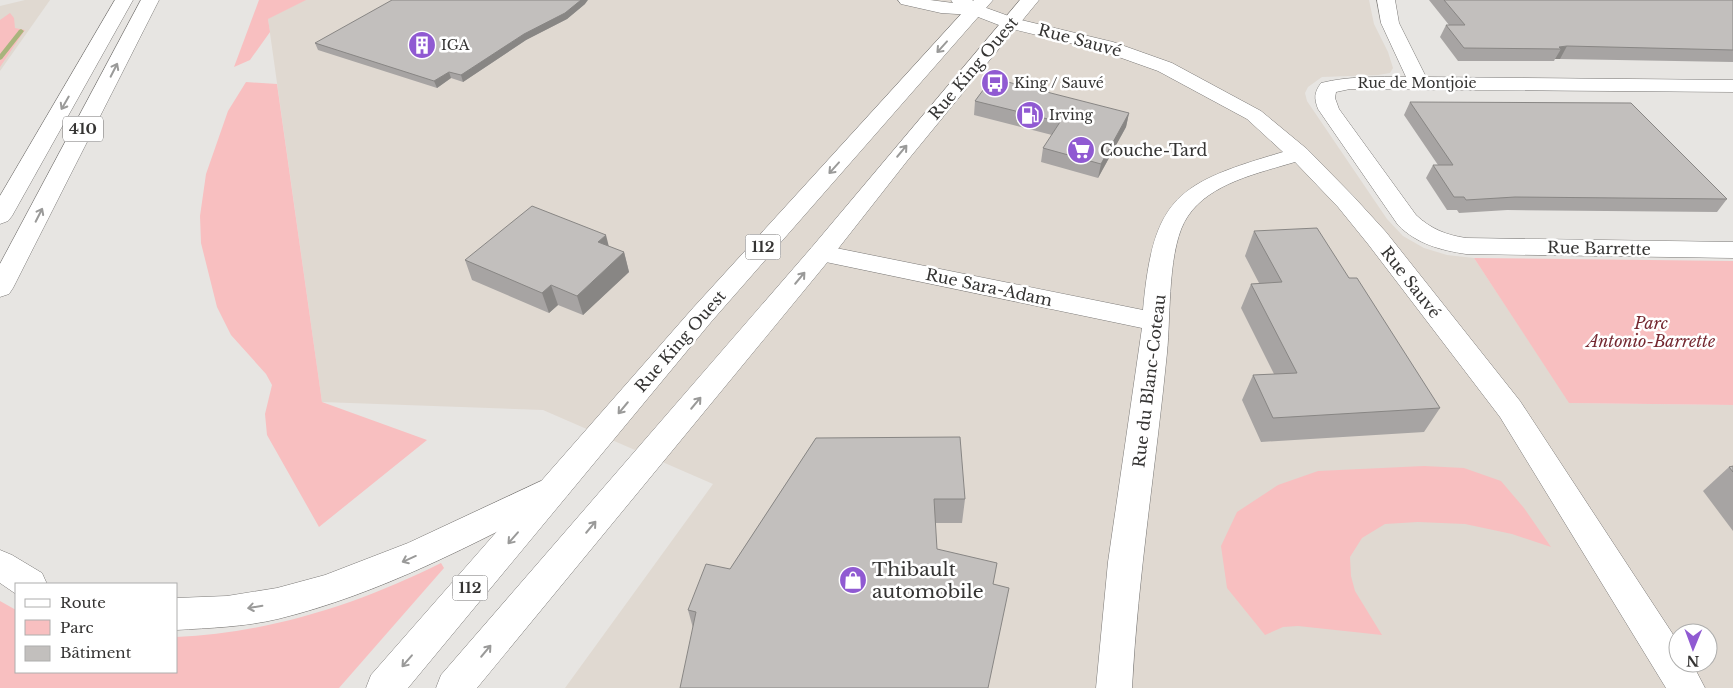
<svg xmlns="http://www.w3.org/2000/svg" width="1733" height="688" viewBox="0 0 1733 688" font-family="'Libre Baskerville',serif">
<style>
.built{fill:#e0d9d1;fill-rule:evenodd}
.green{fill:#f8bfc0}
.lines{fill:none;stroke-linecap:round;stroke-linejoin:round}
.stream{fill:#a8b47c;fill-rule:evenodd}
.minor-casing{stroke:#7b7977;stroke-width:1}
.primary-casing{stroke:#7b7977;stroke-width:1}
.motorway-casing{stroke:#7b7977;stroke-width:1}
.minor{fill:#fff;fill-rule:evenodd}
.primary{fill:#fff;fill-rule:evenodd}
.motorway{fill:#fff;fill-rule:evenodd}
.wall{fill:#a7a4a3}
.shaded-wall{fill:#888684}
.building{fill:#c2bfbd;stroke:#888684}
.oneway{stroke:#9a9a99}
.labels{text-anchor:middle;stroke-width:5;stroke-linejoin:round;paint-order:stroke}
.far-poi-label{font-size:14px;fill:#353433;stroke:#fff;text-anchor:start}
.far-street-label{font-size:14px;fill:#353433;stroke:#fff}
.shield{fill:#fff;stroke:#727170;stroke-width:1}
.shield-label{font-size:15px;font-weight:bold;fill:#353433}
.street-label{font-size:16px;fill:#353433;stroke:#fff}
.poi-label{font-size:16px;fill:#353433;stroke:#fff;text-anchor:start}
.park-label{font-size:16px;font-style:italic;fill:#742830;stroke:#fff}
.near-poi-label{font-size:19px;fill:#353433;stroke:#fff;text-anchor:start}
</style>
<rect width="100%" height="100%" fill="#e7e5e2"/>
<g class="built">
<path d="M25,0H50L0,71V6Z"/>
<path d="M272,0H1369L1374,24L1388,52L1393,68L1390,73L1378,75L1322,77L1308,87L1305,93L1307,101L1387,219L1403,236L1424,248L1447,255L1474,258L1570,403L1733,405V688H565L713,484L543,410L322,402L268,19ZM1678,633H1708V663H1678Z"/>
</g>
<g class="green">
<path d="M259,0H306L268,19L270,32L250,60L234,67Z"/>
<path d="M10,13L14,18L15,28L25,30L0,67V20Z"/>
<path d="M246,82L277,84L322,402L427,440L319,527L267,435L265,414L272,385L266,374L231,335L217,307L201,243L200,216L206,174L228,111Z"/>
<path d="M1474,258L1733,261V405L1569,403Z"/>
<path d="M1424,466L1464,468L1501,481L1524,508L1551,547L1512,534L1465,524L1418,522L1385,524L1362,538L1350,557L1351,576L1355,591L1382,635L1298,626L1283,627L1265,635L1227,588L1221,546L1237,512L1278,485L1318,471Z"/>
<path d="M441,563L444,568L339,688H0V601L16,610V672H176V637C269,633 359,604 441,563Z"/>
</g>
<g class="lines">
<path class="stream" d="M21,29L24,31L2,59L0,60V54L19,30Z"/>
<g class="minor-casing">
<g id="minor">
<path d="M898,0H930L953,3L951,0H972L981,6L1017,19L1113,42L1172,63L1261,111L1307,149L1354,197L1386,232L1520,401L1678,642V663H1692L1705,688H1666L1500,417L1368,244L1338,207L1295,162C1259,173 1210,183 1188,216C1167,246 1171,316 1167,353C1156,465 1138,575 1132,688H1096L1108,562L1142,328L821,261L812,259L808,253L812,247L821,245L1143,310C1153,196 1178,183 1283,152L1247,119L1158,71L1099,50L1004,27L973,15L941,13L901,4Z"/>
<path d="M1377,0H1395L1399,23L1426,77L1733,80V92L1350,89L1336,92L1335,98L1339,109L1416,215C1431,229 1446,235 1466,238L1733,242V258L1466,254C1440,250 1417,244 1398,225L1318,109C1314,98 1314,93 1321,83C1349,76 1377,77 1406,77L1381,23Z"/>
</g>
</g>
<g class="primary-casing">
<g id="primary">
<path d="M974,0H993L711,322L408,688H366L371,675L693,308Z"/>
<path d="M1020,0H1039L907,161L830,259L477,688H436L441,675L812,247Z"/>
</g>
</g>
<g class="motorway-casing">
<g id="motorway">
<path d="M115,0H133L12,216L8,221L0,224V196Z"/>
<path d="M141,0H159L13,288L9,294L0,297V264Z"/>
<path d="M556,474L567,478L572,487L567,496C474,544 380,594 278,619C244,627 210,628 176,630V598L227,596L277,588L325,575L408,543Z"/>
<path d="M0,550L12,555L42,573L47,584H16V594L0,583Z"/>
</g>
</g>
<use href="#minor" class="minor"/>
<use href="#primary" class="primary"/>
<use href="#motorway" class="motorway"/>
</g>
<g class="wall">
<path d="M1429,0H1733V62L1560,59H1555L1554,61H1458L1440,37L1446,25H1449Z"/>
<path d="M585,4L567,19L526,40L463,82L451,78L437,88L318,50L315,43Z"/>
<path d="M975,101L1129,113L1126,127L1098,178L1041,162L1043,148L1052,135L974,115Z"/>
<path d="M1410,102L1727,199L1717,212L1507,210L1459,213L1457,210H1447L1426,178L1433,165H1438L1404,115Z"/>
<path d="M1254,231L1349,278L1440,408L1424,432L1261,442L1242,400L1253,375L1274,374L1241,308L1251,284L1259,283L1245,256Z"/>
<path d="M609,247L624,252L629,272L583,315L558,305L549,313L472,280L465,260Z"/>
<path d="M816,438L965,499L962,523H936L693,628L688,610L730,569Z"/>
<path d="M1733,466V531L1703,491L1729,467Z"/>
</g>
<g class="shaded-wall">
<path d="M581,0H588L585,4L567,19L526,40L463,82L461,75L524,34Z"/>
<path d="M1567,46L1560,59H1555L1561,49L1559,47Z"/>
<path d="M449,72L451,78L437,88L434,81Z"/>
<path d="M1129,113L1126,127L1098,178L1101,164Z"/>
<path d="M606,235L611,255L598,242Z"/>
<path d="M624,252L629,272L583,315L577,296Z"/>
<path d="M551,285L558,305L549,313L542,293Z"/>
</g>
<g class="building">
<path d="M392,0H581L565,13L524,34L461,75L449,72L434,81L315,43Z"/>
<path d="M1444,0H1733V50L1567,46L1559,47L1561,49L1464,48L1446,25H1465Z"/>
<path d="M992,78L1129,113L1101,164L1043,148L1060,122L975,101Z"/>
<path d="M1410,102L1631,103L1727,199L1515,197L1466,200L1464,197H1454L1433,165H1453Z"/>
<path d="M532,206L606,235L598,242L624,252L577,296L551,285L542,293L465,260Z"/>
<path d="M1317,228L1349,278H1357L1440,408L1273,418L1253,375L1297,373L1251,284L1282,282L1254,231Z"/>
<path d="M960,437L965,499H934L937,549L997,563L993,584L1009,588L988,688H680L696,612L688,610L706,564L730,569L816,438Z"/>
<path d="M1733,466V472L1729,467Z"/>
</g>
<defs><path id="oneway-shaft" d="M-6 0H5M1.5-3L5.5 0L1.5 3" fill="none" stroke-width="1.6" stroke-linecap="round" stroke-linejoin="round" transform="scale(1.25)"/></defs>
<g class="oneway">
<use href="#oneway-shaft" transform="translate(942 47) rotate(132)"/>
<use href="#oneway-shaft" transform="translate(114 70) rotate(-63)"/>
<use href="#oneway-shaft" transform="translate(65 103) rotate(120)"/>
<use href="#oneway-shaft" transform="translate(902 151) rotate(-50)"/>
<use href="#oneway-shaft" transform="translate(834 168) rotate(132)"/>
<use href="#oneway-shaft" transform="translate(39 215) rotate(-63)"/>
<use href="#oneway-shaft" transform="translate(800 278) rotate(-50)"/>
<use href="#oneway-shaft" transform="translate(696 403) rotate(-50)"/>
<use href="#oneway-shaft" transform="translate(623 408) rotate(130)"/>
<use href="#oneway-shaft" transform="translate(591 527) rotate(-50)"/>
<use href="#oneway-shaft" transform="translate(513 538) rotate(131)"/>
<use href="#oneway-shaft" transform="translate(409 559) rotate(156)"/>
<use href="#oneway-shaft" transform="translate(255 607) rotate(171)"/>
<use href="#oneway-shaft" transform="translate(486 651) rotate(-50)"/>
<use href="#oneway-shaft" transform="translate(407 661) rotate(131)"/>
</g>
<defs>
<g id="building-disc" transform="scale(1.4375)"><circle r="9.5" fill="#905ad2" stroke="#fff"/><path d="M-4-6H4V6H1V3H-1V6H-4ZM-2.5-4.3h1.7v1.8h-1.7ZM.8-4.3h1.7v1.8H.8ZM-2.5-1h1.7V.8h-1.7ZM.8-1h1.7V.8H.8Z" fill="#fff"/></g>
<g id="bus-disc" transform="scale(1.4375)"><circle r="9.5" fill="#905ad2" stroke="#fff"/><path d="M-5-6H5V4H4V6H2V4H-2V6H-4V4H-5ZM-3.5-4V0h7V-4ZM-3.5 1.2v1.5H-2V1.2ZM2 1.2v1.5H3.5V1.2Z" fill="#fff"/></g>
<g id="fuel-disc" transform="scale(1.4375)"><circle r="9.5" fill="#905ad2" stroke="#fff"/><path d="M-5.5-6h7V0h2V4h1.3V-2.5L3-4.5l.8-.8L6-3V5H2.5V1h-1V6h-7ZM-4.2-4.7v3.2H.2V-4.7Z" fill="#fff"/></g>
<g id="supermarket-disc" transform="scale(1.4375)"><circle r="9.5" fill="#905ad2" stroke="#fff"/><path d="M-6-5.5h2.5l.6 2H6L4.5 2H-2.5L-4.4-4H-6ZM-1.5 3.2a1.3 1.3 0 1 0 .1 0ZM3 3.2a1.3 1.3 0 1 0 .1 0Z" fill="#fff"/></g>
<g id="shop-disc" transform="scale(1.4375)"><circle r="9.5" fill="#905ad2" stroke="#fff"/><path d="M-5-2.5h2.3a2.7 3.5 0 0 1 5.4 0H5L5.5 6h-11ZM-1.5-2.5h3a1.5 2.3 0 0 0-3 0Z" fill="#fff"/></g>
</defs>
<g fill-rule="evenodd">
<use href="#building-disc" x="422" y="45"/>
<use href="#bus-disc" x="995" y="83"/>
<use href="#fuel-disc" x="1030" y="115"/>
<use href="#supermarket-disc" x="1081" y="150"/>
<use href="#shop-disc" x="853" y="580"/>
</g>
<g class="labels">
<g class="far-poi-label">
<text x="441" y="50">IGA</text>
<text x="1014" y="88">King / Sauvé</text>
<text x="1049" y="120">Irving</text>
</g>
<g class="far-street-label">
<text x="1417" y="88">Rue de Montjoie</text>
</g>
<g class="shield">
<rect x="63" y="116.5" width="40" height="25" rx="4"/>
<rect x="745.5" y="234.5" width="35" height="25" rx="4"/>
<rect x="452.5" y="575.5" width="35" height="25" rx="4"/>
</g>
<g class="shield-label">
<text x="83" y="134">410</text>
<text x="763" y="252">112</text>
<text x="470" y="593">112</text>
</g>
<g class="street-label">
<text transform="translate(1080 40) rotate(15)" y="6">Rue Sauvé</text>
<text transform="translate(973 68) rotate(-50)" y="6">Rue King Ouest</text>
<text transform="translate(1599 248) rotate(1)" y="6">Rue Barrette</text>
<text transform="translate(1411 282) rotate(52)" y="6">Rue Sauvé</text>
<text transform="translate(989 287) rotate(12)" y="6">Rue Sara-Adam</text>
<text transform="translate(680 341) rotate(-49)" y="6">Rue King Ouest</text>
<text transform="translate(1149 381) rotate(-83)" y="6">Rue du Blanc-Coteau</text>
</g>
<g class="poi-label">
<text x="1100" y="156">Couche-Tard</text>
</g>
<g class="park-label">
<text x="1651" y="329">Parc<tspan x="1651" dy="18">Antonio-Barrette</tspan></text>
</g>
<g class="near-poi-label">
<text x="872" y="576">Thibault<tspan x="872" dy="22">automobile</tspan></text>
</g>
</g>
<rect x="15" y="583" width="162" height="90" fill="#ffffff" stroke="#aeaead"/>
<rect x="25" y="599" width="25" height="8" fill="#ffffff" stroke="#aeaead"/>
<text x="60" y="608" font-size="15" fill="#353433">Route</text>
<rect x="25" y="620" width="25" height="15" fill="#f8bfc0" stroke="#aeaead"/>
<text x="60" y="633" font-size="15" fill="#353433">Parc</text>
<rect x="25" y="646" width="25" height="15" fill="#c2bfbd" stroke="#aeaead"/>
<text x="60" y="658" font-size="15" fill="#353433">Bâtiment</text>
<g transform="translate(1693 648) rotate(181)"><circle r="24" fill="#ffffff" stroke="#aeaead"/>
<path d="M0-4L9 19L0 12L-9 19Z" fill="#905ad2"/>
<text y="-8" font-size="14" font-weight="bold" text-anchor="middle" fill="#353433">N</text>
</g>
</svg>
